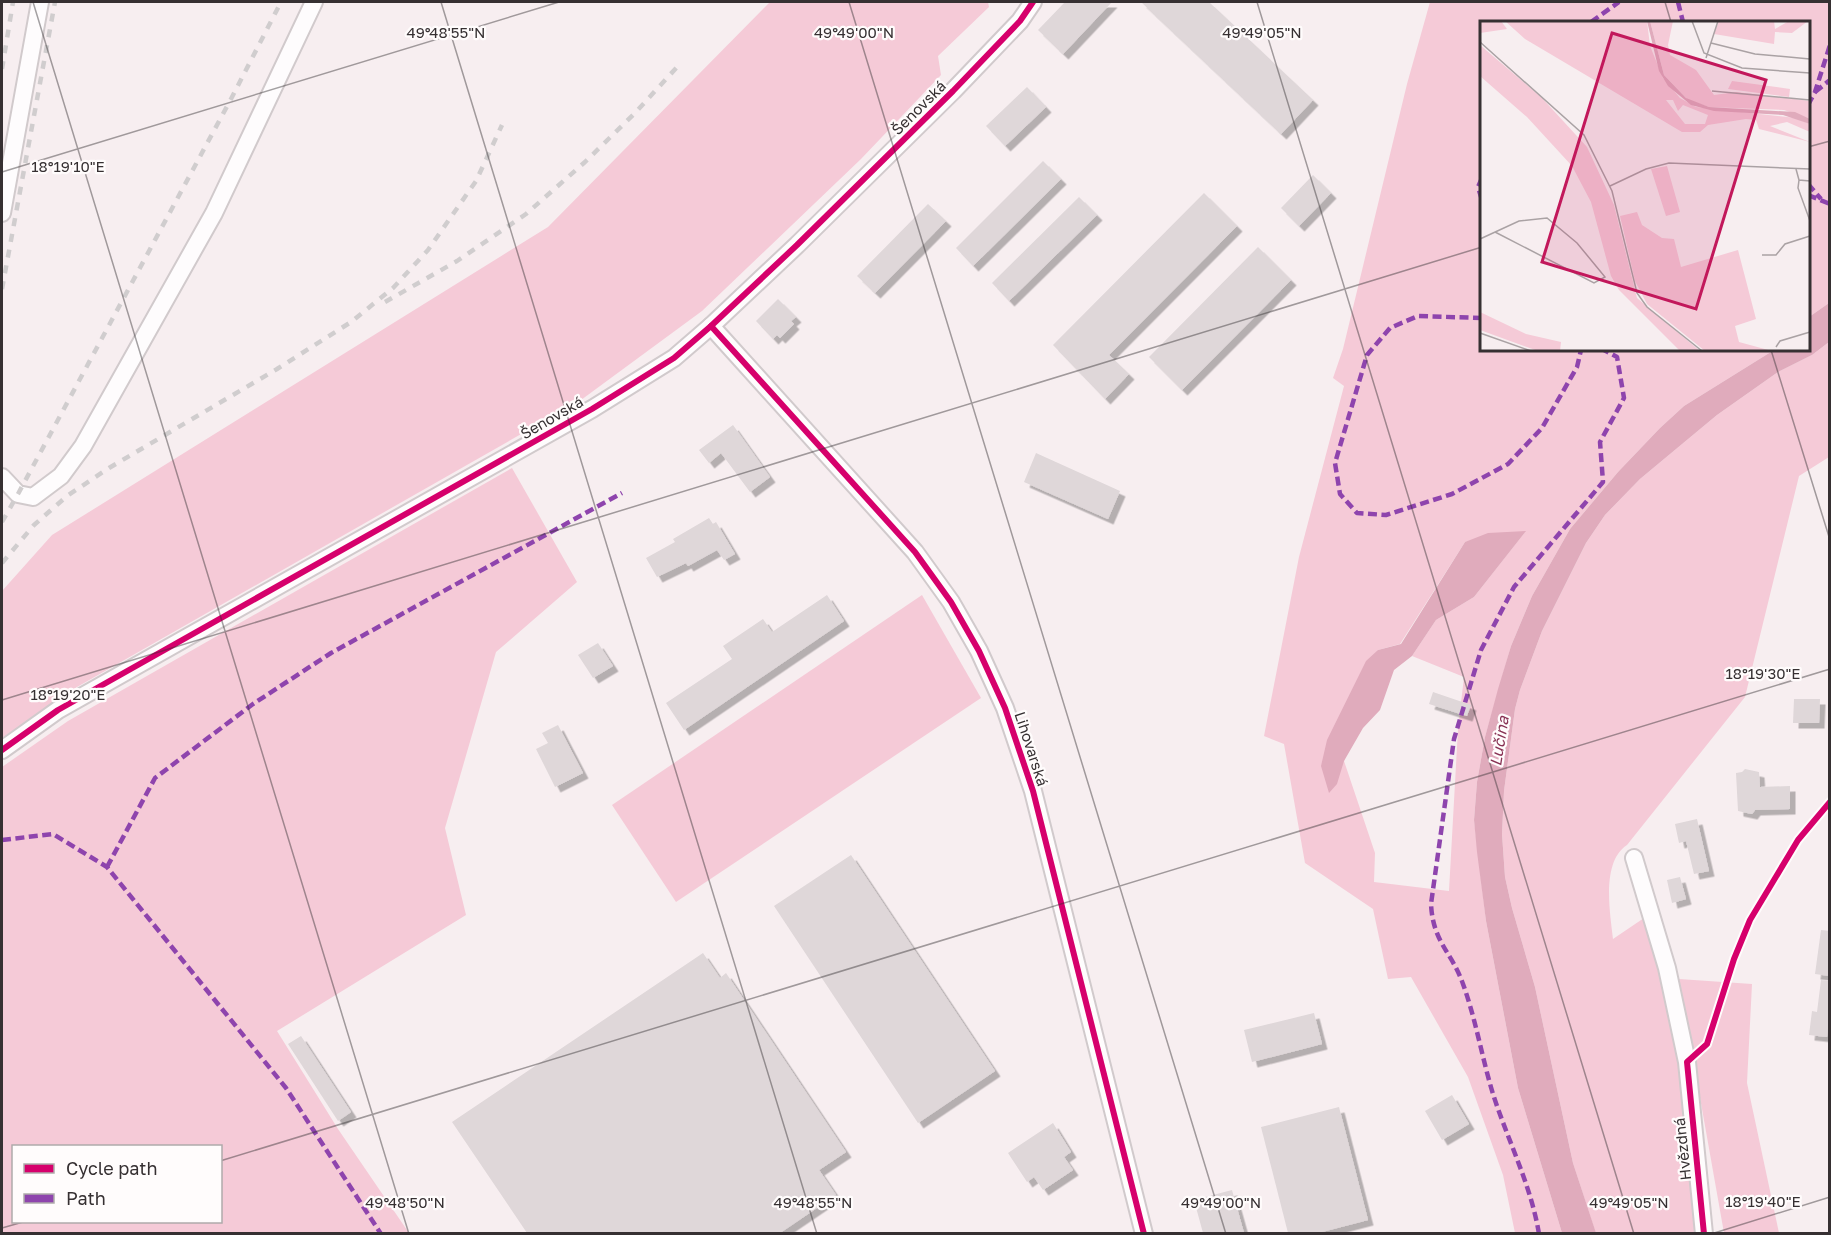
<svg xmlns="http://www.w3.org/2000/svg" width="1831" height="1235" viewBox="0 0 1831 1235" font-family="'Golos Text',sans-serif">
<style>
.green{fill:#f5cad7;fill-rule:evenodd}
.water{fill:#e0abbc}
.building{fill:#dfd7d9;filter:url(#shadow)}
.lines{fill:none;stroke-linecap:round;stroke-linejoin:round}
.minor-casing{stroke:#d1cacc;stroke-width:20}
.minor{stroke:#fefcfd;stroke-width:16}
.rail{stroke:#d0cdce;stroke-width:4.5;stroke-dasharray:8 8;stroke-linecap:butt}
.quiet{stroke:#8e44ad;stroke-width:4.5;stroke-dasharray:9 4.5;stroke-linecap:butt}
.cycleway-casing{stroke:#fffcfc;stroke-width:10}
.cycleway{stroke:#d6006c;stroke-width:6}
.ticks{fill:none;stroke:#363032;stroke-width:1.5;stroke-opacity:0.45}
.labels{text-anchor:middle;stroke-width:4.5;stroke-linejoin:round;paint-order:stroke}
.street-label{font-size:15px;fill:#363032;stroke:#fffcfc}
.water-label{font-size:16px;font-style:italic;fill:#883254;stroke:#fffcfc}
.inset-road{fill:none;stroke:#aaa2a4;stroke-width:1.5}
.view{fill:#c2185b;fill-opacity:0.15;stroke:#c2185b;stroke-width:3}
.inset-edge{fill:none;stroke:#363032;stroke-width:3}
.ticks-label{font-size:15px;text-anchor:middle;fill:#363032;stroke:#fffcfc;stroke-width:4.5;stroke-linejoin:round;paint-order:stroke}
</style>
<defs>
<filter id="shadow"><feDropShadow dx="5.5" dy="5.5" stdDeviation="0" flood-color="#0004"/></filter>
</defs>
<rect width="100%" height="100%" fill="#f7eef0"/>
<g class="green">
<path d="M770,2H988L989,7L938,56L941,75L861,159L702,311L581,400L77,687L2,740V591L52,535L548,227Z"/>
<path d="M1430,2H1829V303L1809,317L1808,22H1482V350H1774L1684,406L1660,428L1618,472L1570,529L1532,596L1511,646L1485,737L1477,782L1474,820L1486,921L1518,1088L1562,1233H1515L1503,1175L1468,1077L1411,977L1388,979L1373,909L1305,863L1284,744L1264,736L1299,557L1344,386L1333,378L1343,349L1407,84ZM1525,532L1474,597L1436,620L1412,656L1464,677L1458,729L1449,891L1374,882L1375,853L1344,761L1378,650L1400,644L1465,542Z"/>
<path d="M1829,342V457L1799,476L1745,697L1627,845C1601,862 1610,912 1613,939L1644,918C1682,1019 1688,1127 1700,1233L1596,1234L1573,1163L1535,987L1512,908L1505,877L1502,834L1504,791L1515,709L1520,690L1542,631L1586,543L1605,515L1640,479L1717,415L1778,372L1812,355Z"/>
<path d="M512,468L577,582L496,652L445,828L466,915L277,1031L338,1129L409,1233H2V767L68,721ZM14,1146H220V1222H14Z"/>
<path d="M922,595L981,698L676,902L612,805Z"/>
<path d="M1679,979L1752,984L1747,1083L1779,1233H1724Z"/>
</g>
<g class="water">
<path d="M1829,303V342L1812,355L1778,372L1717,415L1640,479L1605,515L1586,543L1542,631L1520,690L1515,709L1504,791L1502,834L1505,877L1512,908L1535,987L1573,1163L1596,1233H1562L1518,1088L1486,921L1477,852L1474,820L1477,782L1485,737L1498,689L1511,646L1532,596L1570,529L1618,472L1660,428L1684,406L1774,350H1808L1809,317Z"/>
<path d="M1526,531L1474,597L1436,620L1412,656L1394,670L1380,710L1363,728L1344,761L1337,784L1329,793L1321,766L1327,740L1366,661L1378,650L1401,644L1465,542L1488,533Z"/>
</g>
<g class="building">
<path d="M1065,2H1112L1063,54L1038,30Z"/>
<path d="M1141,2H1209L1313,100L1281,134Z"/>
<path d="M1027,87L1046,107L1005,146L986,126Z"/>
<path d="M1043,161L1061,179L973,266L956,248Z"/>
<path d="M1313,175L1331,193L1299,226L1281,208Z"/>
<path d="M1204,193L1237,226L1109,355L1129,374L1105,399L1053,345Z"/>
<path d="M1079,197L1097,215L1009,301L992,283Z"/>
<path d="M928,204L946,221L875,293L857,276Z"/>
<path d="M1258,247L1291,280L1182,390L1149,357Z"/>
<path d="M778,299L796,317L791,321L794,324L780,338L777,335L773,339L756,321Z"/>
<path d="M733,425L770,477L750,492L721,453L709,463L699,450Z"/>
<path d="M1036,453L1120,491L1108,519L1024,482Z"/>
<path d="M709,518L713,524L716,522L735,554L724,560L717,550L688,566L686,563L657,577L646,558L675,542L673,539Z"/>
<path d="M827,595L844,621L684,730L666,703L732,659L723,646L763,619L772,632Z"/>
<path d="M598,643L613,666L593,678L578,655Z"/>
<path d="M1433,692L1471,705L1467,716L1429,704Z"/>
<path d="M1794,699H1820L1819,723H1793Z"/>
<path d="M558,725L583,773L555,787L536,749L548,743L542,733Z"/>
<path d="M1745,769L1759,772L1760,787L1790,786V809L1755,810L1752,814L1738,811L1736,773L1742,772Z"/>
<path d="M1697,819L1709,871L1694,874L1686,841L1679,843L1675,824Z"/>
<path d="M851,855L995,1071L918,1123L774,906Z"/>
<path d="M1680,877L1686,899L1672,903L1667,880Z"/>
<path d="M1821,930L1830,931V976L1815,974Z"/>
<path d="M703,953L720,978L726,973L846,1152L819,1170L836,1195L780,1233H527L452,1122Z"/>
<path d="M1821,980L1830,981V1013L1827,1037L1809,1035L1812,1011L1817,1012Z"/>
<path d="M1314,1013L1322,1044L1252,1062L1244,1030Z"/>
<path d="M301,1036L351,1112L338,1121L288,1044Z"/>
<path d="M1452,1095L1469,1124L1442,1140L1425,1111Z"/>
<path d="M1339,1107L1368,1220L1318,1233H1288L1261,1127Z"/>
<path d="M1053,1123L1071,1152L1064,1157L1073,1170L1043,1190L1034,1177L1027,1182L1008,1153Z"/>
<path d="M1232,1190L1244,1233H1203L1194,1200Z"/>
</g>
<g class="lines">
<g class="minor-casing">
<g id="minor">
<path d="M2,213L40,2"/>
<path d="M711,326L915,552L951,602L979,651L1005,708L1033,791L1144,1234"/>
<path d="M2,477L18,494L33,497L61,476L83,446L214,213L314,2"/>
<path d="M2,750L58,710L592,409L674,358L711,326L797,245L953,91L1020,21L1033,2"/>
<path d="M1634,858L1667,968L1687,1062L1704,1234"/>
</g>
</g>
<use href="#minor" class="minor"/>
<g class="rail">
<path d="M2,69L13,2"/>
<path d="M2,289L55,2"/>
<path d="M385,302L457,261L526,214L585,162L635,113L678,66"/>
<path d="M2,522L18,494L231,99L281,2"/>
<path d="M2,563L34,525L67,496L109,468L277,369L351,322L393,288L428,250L476,181L502,125"/>
</g>
<g class="quiet">
<path d="M1678,2L1683,22"/>
<path d="M1591,22L1619,2"/>
<path d="M1815,92L1830,80"/>
<path d="M1808,105L1815,92L1830,45"/>
<path d="M1482,178L1478,187L1482,200"/>
<path d="M1808,184L1821,199"/>
<path d="M1808,195L1830,204"/>
<path d="M1482,318L1418,316L1390,328L1367,355L1335,463L1340,494L1357,513L1386,515L1452,494L1508,464L1542,428L1577,367L1581,350"/>
<path d="M2,840L53,834L107,867L286,1088L381,1234"/>
<path d="M107,867L155,778L253,704L331,653L622,493"/>
<path d="M1539,1234C1531,1185 1508,1141 1493,1094C1482,1058 1476,1020 1463,984C1452,952 1433,943 1431,904L1454,739L1481,650L1514,587L1603,482L1600,442L1624,398L1617,357L1604,350"/>
</g>
<g class="cycleway-casing">
<g id="cycleway">
<path d="M711,326L915,552L951,602L979,651L1005,708L1033,791L1144,1234"/>
<path d="M2,750L58,710L592,409L674,358L711,326L797,245L953,91L1020,21L1033,2"/>
<path d="M1704,1234L1687,1062L1707,1044L1734,959L1750,920L1798,840L1830,802"/>
</g>
</g>
<use href="#cycleway" class="cycleway"/>
</g>
<path class="ticks" d="M33,2L409,1234M441,2L817,1234M849,2L1226,1234M1257,2L1634,1234M1665,2L1671,22M1808,147L1830,141M2,172L559,2M1771,350L1830,540M2,700L1482,247M220,1161L1830,669M2,1228L23,1222M1711,1234L1830,1197"/>
<g class="labels">
<g class="street-label">
<text transform="translate(919 108) rotate(-45)" y="5">Šenovská</text>
<text transform="translate(552 418) rotate(-30)" y="5">Šenovská</text>
<text transform="translate(1031 749) rotate(72)" y="5">Lihovarská</text>
<text transform="translate(1683 1149) rotate(-96)" y="5">Hvězdná</text>
</g>
<g class="water-label">
<text transform="translate(1499 741) rotate(-81)" y="6">Lučina</text>
</g>
</g>
<g transform="translate(1480 21)">
<rect width="330" height="330" fill="#f7eef0"/>
<path d="M0,0H21L27,8L0,12ZM25,0H167L170,25L183,57L200,77L216,86L316,97L330,103V111L307,101L290,105L330,121L279,108L276,99L266,98L228,104L220,111H202L45,18ZM186,79H193L198,90L203,84L228,94L225,103H205ZM170,0H193L188,24L190,34L216,49L234,74L256,71L330,80V98L304,89L229,86L208,79L184,54ZM239,0H294L295,8L309,0H328L312,12L295,11L294,23L234,13ZM0,24L62,77L107,126L134,184L157,277L220,330H200L139,269L131,255L111,181L92,145L47,96L0,55ZM252,60L310,68L309,76L248,68ZM187,145L200,191L186,195L171,148ZM157,191L162,204L182,217L194,218L201,246L258,229L276,298L255,305L259,321L292,330H225L167,283L155,260L140,195ZM0,291L46,313L81,321L80,330H58L0,309Z" fill="#f5cad7" fill-rule="evenodd"/>
<path d="M167,0H170L184,54L206,77L229,86L315,91L330,98V103L303,94L234,90L211,84L188,65L179,50Z" fill="#e0abbc"/>
<path class="inset-road" d="M212,0L224,32L262,47L330,52M0,21L104,114L132,170L157,272L167,286L222,330M231,22L275,33L330,38M226,37L238,0M232,70L330,79M316,148L319,159L330,160M319,159L318,167L330,200M130,165L166,148L189,142L330,148M0,218L39,200L67,197L97,222L125,256L114,262L15,211M282,234H296L305,223L330,215M0,312L51,330M296,326L300,320L330,311"/>
<path class="view" d="M132,12L286,59L216,288L62,241Z"/>
<rect width="330" height="330" class="inset-edge"/>
</g>
<g class="ticks-label">
<text x="446" y="38">49°48'55"N</text>
<text x="854" y="38">49°49'00"N</text>
<text x="1262" y="38">49°49'05"N</text>
<text x="68" y="172">18°19'10"E</text>
<text x="1763" y="679">18°19'30"E</text>
<text x="68" y="700">18°19'20"E</text>
<text x="1763" y="1207">18°19'40"E</text>
<text x="405" y="1208">49°48'50"N</text>
<text x="813" y="1208">49°48'55"N</text>
<text x="1221" y="1208">49°49'00"N</text>
<text x="1629" y="1208">49°49'05"N</text>
</g>
<rect width="1831" height="1235" fill="none" stroke="#363032" stroke-width="6"/>
<rect x="12" y="1145" width="210" height="78" fill="#fffcfc" stroke="#afaaab" stroke-width="1.5"/>
<rect x="24" y="1164" width="30" height="9" fill="#d6006c" stroke="#afaaab" stroke-width="1.5"/>
<text x="66" y="1175" font-size="18" fill="#363032">Cycle path</text>
<rect x="24" y="1194" width="30" height="9" fill="#8e44ad" stroke="#afaaab" stroke-width="1.5"/>
<text x="66" y="1205" font-size="18" fill="#363032">Path</text>
</svg>
